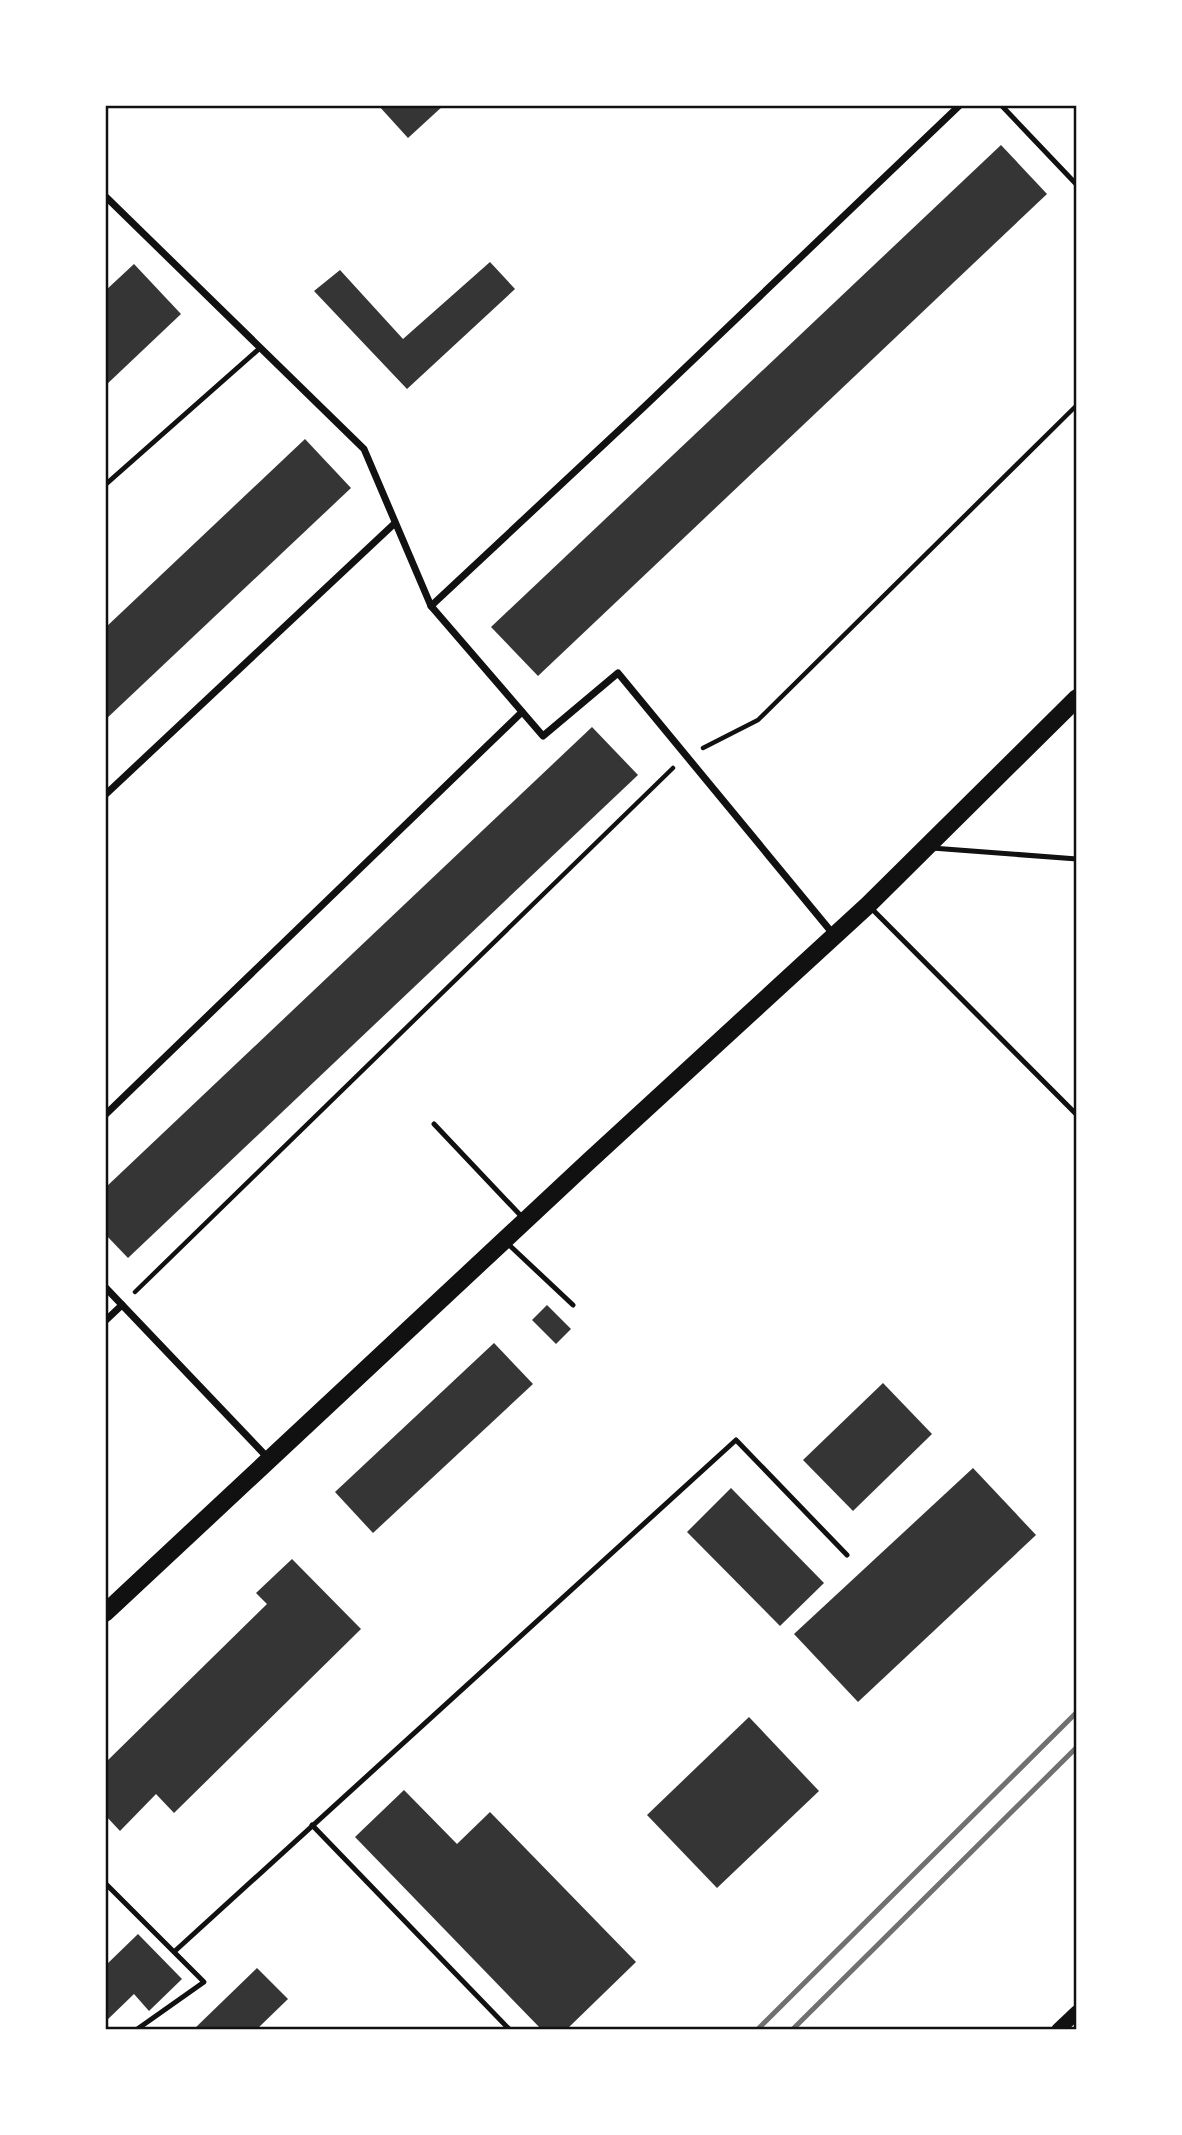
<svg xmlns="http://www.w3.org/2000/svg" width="1182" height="2135" viewBox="0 0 1182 2135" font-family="'Nunito Sans',sans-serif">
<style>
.building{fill:#353535}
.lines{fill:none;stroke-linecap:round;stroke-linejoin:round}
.path{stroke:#111;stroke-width:4.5}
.service{stroke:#111;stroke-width:5}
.minor{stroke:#111;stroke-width:7}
.secondary{stroke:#111;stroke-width:14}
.primary{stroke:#111;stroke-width:18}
.rail{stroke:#707070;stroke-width:5}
.neatline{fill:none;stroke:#111;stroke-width:2.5}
</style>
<rect width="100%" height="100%" fill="#fff"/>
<g class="building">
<path d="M378,105H444L408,138Z"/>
<path d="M1001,145L1047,194L538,676L491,627Z"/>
<path d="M490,262L515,289L407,389L314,291L340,270L403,339Z"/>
<path d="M134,264L181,314L105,386V291Z"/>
<path d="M305,439L351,488L105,720V628Z"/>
<path d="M592,727L638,775L128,1258L105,1234V1188Z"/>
<path d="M547,1305L571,1329L556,1344L532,1320Z"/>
<path d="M494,1343L533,1384L373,1533L335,1492Z"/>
<path d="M883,1383L932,1434L853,1511L803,1460Z"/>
<path d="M973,1468L1036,1535L858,1702L794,1634Z"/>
<path d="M731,1488L824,1583L780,1626L687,1532Z"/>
<path d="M292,1559L361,1629L174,1813L156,1794L120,1831L105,1815V1763L267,1604L256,1593Z"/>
<path d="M749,1717L819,1791L717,1888L647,1815Z"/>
<path d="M404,1790L457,1844L490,1812L636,1962L566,2030H542L355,1837Z"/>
<path d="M138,1934L182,1979L149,2011L134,1994L105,2022V1966Z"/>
<path d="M257,1968L288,1999L256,2030H193Z"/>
</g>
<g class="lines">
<g class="path">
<path d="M703,748L758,720L1077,405"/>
<path d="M135,1292L673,768"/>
</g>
<g class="service">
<path d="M1001,105L1077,185"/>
<path d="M105,485L260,348"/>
<path d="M932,848L1077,859"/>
<path d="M871,908L1077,1115"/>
<path d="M434,1124L523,1218"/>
<path d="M507,1243L573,1305"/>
<path d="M312,1825L510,2030"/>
<path d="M105,1883L204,1982L136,2030"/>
<path d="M175,1951L736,1440L847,1555"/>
</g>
<g class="minor">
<path d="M105,196L364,449L431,606L543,736L618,673L834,935"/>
<path d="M431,606L645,406L960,105"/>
<path d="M105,795L395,523"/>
<path d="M105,1115L522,712"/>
<path d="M105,1287L268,1458"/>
<path d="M105,1321L122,1305"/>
</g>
<path class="secondary" d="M1058,2030L1077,2012"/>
<path class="primary" d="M105,1613L588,1162L868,905L1077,698"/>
<g class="rail">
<path d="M757,2030L1077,1712"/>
<path d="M792,2030L1077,1747"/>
</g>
</g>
<rect width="1182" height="2135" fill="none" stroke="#ffffff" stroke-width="214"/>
<rect x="107" y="107" width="968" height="1921" class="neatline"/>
</svg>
